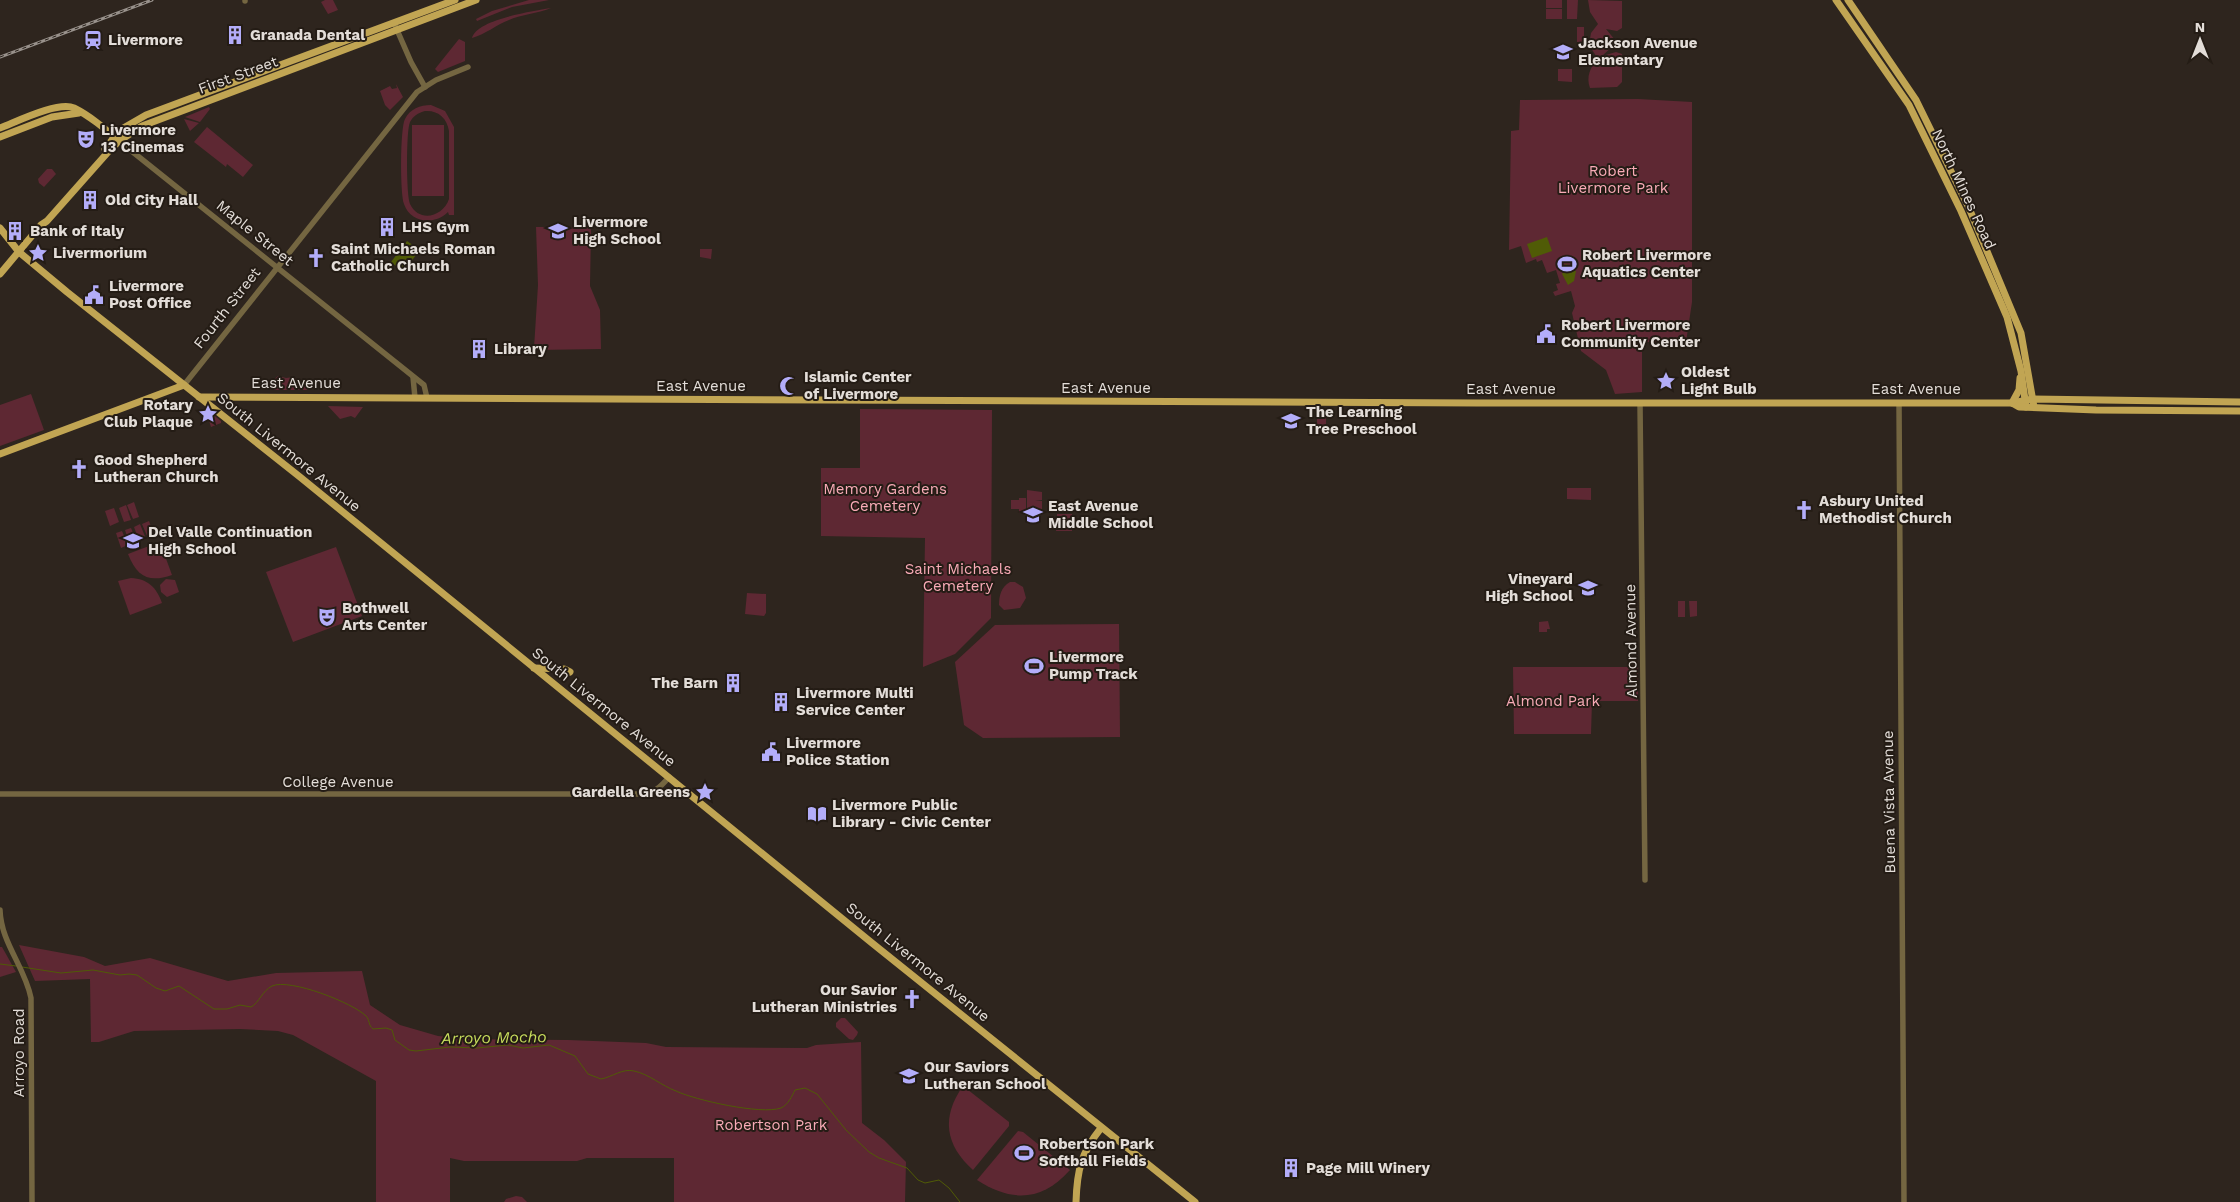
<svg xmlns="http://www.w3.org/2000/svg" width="2240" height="1202" viewBox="0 0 2240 1202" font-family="'Work Sans',sans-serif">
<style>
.green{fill:#5e2833;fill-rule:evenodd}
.water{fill:#505b06}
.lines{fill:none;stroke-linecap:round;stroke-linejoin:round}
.stream{stroke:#505b06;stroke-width:1}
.minor{stroke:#746641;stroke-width:5.5}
.major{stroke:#c1a553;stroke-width:7}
.rail-casing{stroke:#98918b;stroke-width:3}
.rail{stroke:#241c15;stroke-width:1;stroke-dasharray:4;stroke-linecap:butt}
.labels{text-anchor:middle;stroke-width:4;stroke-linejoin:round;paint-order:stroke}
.poi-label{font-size:15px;font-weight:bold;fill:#e3ddd8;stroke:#241c15;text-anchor:start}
.street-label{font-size:15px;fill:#e3ddd8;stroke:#241c15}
.park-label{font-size:15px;fill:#f9abb7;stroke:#241c15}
.water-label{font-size:16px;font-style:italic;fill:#c7dd5c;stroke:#241c15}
</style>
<rect width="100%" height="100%" fill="#2e251e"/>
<g class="green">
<path d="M325,0H333L338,10L328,14L321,2Z"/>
<path d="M529,0H549L512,7L477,21L476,19L492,11Z"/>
<rect x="1546" y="0" width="16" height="8"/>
<path d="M1567,0H1578L1577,19H1567Z"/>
<path d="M1588,0L1622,1V28L1617,31L1606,29L1615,40V44L1602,56L1616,52L1622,54V82L1617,87L1590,88C1586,77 1590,67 1598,59L1589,45L1591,33L1598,24L1590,12Z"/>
<path d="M551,8C537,14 522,14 509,20C496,25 486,34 472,38C477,19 534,11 551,8Z"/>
<path d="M1562,9V19H1546V9Z"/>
<rect x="1577" y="27" width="7" height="15"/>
<path d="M459,39L465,42V61L438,72L435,69Z"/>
<path d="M1558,69H1572V82L1558,81Z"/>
<path d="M396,84L403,97L390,110L385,105L380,91L390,86L392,89L397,88Z"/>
<path d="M1638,99L1692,102V302L1686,342H1642V392L1615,394L1606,370L1581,351L1572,313L1575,306L1571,291L1555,296L1553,292L1558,290L1556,284L1560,283L1556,270L1547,273L1542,260L1537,262L1536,259L1526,263L1521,246L1509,250L1511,131L1519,130L1520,100Z"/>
<path d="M431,105L445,111L454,127V215H449L448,212C435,225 411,224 404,204C400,194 400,128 405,119C410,109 420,105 431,105ZM425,111C438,110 447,118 449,131V199C443,217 419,223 410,204C406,196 406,130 410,122C413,116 418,113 425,111Z"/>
<path d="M209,107L210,109L200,122L185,117Z"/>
<path d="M184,119L199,123L190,131Z"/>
<rect x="412" y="125" width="32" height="71"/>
<path d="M207,127L253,165L243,177L227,164L226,167L194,142Z"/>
<path d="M47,169H52L56,174L44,187L39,183L38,179Z"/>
<path d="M536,227H589L591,230L590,286L600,310L601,349L537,350L534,348L538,285Z"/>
<path d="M700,249H712L711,259L700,257Z"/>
<path d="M278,376L286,378L294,377L308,390H272L274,386L271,382Z"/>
<path d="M31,394L44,430L0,446V405Z"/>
<path d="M328,406L363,407L355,418L351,416L340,419Z"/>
<path d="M205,408L221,421V423L211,427Z"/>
<path d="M860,409L992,410L991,618L955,654L923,667L925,538L821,536V468H860Z"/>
<path d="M1317,412H1326V425L1317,426Z"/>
<path d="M1567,488H1591V500L1567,499Z"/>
<path d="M1027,490L1042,492V500H1035L1042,501V509H1035V513H1027Z"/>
<path d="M1019,498H1026V513H1019V509H1011V500H1019Z"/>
<path d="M134,502L139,517L133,519L127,505Z"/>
<path d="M126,505L131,520L124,522L119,508Z"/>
<path d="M114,508L119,522L110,526L105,511Z"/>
<path d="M1057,514H1072V522L1057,521Z"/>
<path d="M149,521L154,535L148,538L142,524Z"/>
<path d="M1057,523H1072V531H1056Z"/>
<path d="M140,524L146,539L139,541L134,527Z"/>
<path d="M131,528L137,542L130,545L125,530Z"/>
<path d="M122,531L128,545L121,548L116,533Z"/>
<path d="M157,543L161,545L172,575C149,583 137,577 128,554Z"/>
<path d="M336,547L362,616L293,642L266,572Z"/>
<path d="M131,578C148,579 156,587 162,603L130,615L118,581Z"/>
<path d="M166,579L175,580L179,592L167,597L161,592L160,585Z"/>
<path d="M1010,582H1015L1023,587L1026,598L1020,608L1004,610L999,605C999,596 1001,587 1010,582Z"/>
<path d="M747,593L766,594V613L764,616L745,614Z"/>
<rect x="1678" y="601" width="7" height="16"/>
<path d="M1689,601H1697V616L1690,617Z"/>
<path d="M1548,621L1550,629H1547V632H1539V622Z"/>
<path d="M1119,624L1120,737L983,738L964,725L955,662L995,625Z"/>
<path d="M1513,667H1638V701H1592L1591,734H1514Z"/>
<path d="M19,945L84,957L105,966L150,958L228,981L276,973L362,971L370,1005L400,1025L438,1036L469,1039L568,1040L646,1043L666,1047L807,1048L816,1045L861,1042L862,1123L884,1140L906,1162L905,1202H674V1158H587L577,1161H464L450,1158V1202H376V1081L293,1035L278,1031L240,1029L134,1031L99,1042H91L90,979L35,981Z"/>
<path d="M0,947H2L16,972L0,977Z"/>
<path d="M841,1018H845L858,1032L857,1035L853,1040L849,1039L836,1027V1023Z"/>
<path d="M963,1086L1009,1122V1126L973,1170C945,1145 941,1117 963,1086Z"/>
<path d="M1018,1131L1023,1132L1070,1170C1042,1202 1011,1202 977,1180Z"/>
<path d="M516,1196L522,1197L527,1202H504L506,1199Z"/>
</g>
<g class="water">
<path d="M1547,237L1552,251L1532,258L1527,244Z"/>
<path d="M407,241L420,250L403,272L391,262Z"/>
<path d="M1567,264L1569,271H1576L1574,281L1568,285L1562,274L1565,269L1561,266Z"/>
</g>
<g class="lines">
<g class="stream">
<path d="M0,964L16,966"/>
<path d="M22,967L61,973L93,970L120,975L129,974L137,975L156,988L165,991L179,986L214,1009H227L240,1005L251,1007C259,1003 262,991 272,986C290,978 353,1003 366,1016C370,1020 368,1025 373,1029L386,1028L392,1030L395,1040L409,1050L416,1051L450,1047L477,1048L508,1045L523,1048L549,1045L575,1056L588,1074L601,1079C612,1077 623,1068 634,1071C649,1074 662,1086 676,1091C695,1100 761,1115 781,1108C788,1105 792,1096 795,1090L805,1088L817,1094L846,1130L869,1152L879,1158L907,1168L918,1180L925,1183L939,1180L949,1188L960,1202"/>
</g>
<g class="minor">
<path d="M245,0V1"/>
<path d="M394,23L411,62L425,87"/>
<path d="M119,141L424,385L427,398"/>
<path d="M413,377L415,398"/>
<path d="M184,385L417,92L436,80L468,67"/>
<path d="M1640,403L1645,880"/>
<path d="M1899,403L1904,1202"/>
<path d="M0,794H639C654,793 660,788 669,777"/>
<path d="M0,910C1,943 25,967 31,998L32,1202"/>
</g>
<g class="major">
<path d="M1836,0L1909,105L1961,211L2007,317L2021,371L2026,407"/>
<path d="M1848,0L1916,100L1969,208L2021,333L2034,407"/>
<path d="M0,128C16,122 58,101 74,108C90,116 104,128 118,140"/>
<path d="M0,137L52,117L79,113"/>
<path d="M105,149L120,130L146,115L455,0"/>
<path d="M0,228L19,252L67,292L300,477L872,943L1195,1202"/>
<path d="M0,274L41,225L47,221L109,151L119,141L142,126L476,0"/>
<path d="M199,397L1477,403H2012L2033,399L2240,402"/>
<path d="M2012,403L2019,407L2096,410L2240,411"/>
<path d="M2012,403L2019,390L2020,378"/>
<path d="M0,454L184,385"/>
<path d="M534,668L564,669L570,672"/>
<path d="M1076,1202C1077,1170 1081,1153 1101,1128"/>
</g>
<g class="rail-casing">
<path id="rail" d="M0,57L152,0"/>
</g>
<use href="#rail" class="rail"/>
</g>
<defs>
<g id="building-bare" transform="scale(1.5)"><path d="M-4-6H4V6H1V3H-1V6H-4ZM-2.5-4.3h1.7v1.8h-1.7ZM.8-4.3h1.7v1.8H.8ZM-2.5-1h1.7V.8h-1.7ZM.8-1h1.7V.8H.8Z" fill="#b3adf9" stroke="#241c15" stroke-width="2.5" paint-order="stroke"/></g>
<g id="station-bare" transform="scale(1.5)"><path d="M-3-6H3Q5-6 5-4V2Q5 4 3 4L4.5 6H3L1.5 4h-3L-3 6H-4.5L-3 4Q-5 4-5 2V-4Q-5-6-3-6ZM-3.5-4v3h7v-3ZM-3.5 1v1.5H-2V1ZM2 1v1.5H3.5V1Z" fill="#b3adf9" stroke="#241c15" stroke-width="2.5" paint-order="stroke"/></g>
<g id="school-bare" transform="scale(1.5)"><path d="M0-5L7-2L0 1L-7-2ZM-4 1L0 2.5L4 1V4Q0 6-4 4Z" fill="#b3adf9" stroke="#241c15" stroke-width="2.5" paint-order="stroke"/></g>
<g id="theatre-bare" transform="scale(1.5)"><path d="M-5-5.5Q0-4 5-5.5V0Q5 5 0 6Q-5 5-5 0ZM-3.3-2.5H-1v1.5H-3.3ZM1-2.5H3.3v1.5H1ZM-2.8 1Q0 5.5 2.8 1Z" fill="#b3adf9" stroke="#241c15" stroke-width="2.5" paint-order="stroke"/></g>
<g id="sight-bare" transform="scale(1.5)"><path d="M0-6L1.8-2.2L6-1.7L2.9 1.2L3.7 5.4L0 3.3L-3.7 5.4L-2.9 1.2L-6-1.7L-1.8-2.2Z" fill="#b3adf9" stroke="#241c15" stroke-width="2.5" paint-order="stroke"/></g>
<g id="church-bare" transform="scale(1.5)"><path d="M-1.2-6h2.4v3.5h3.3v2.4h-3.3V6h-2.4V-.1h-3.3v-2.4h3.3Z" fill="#b3adf9" stroke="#241c15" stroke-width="2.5" paint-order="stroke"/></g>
<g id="stadium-bare" transform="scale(1.5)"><path d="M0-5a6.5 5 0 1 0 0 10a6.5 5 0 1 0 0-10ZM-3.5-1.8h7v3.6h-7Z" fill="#b3adf9" stroke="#241c15" stroke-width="2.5" paint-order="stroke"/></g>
<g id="civic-bare" transform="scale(1.5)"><path d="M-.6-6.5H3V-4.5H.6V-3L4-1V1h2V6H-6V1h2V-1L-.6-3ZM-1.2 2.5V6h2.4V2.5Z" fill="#b3adf9" stroke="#241c15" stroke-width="2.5" paint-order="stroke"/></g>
<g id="mosque-bare" transform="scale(1.5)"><path d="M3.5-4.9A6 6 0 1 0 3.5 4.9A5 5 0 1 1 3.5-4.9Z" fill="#b3adf9" stroke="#241c15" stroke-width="2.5" paint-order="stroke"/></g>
<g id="library-bare" transform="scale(1.5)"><path d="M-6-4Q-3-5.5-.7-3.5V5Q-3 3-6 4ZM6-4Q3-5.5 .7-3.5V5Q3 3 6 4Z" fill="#b3adf9" stroke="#241c15" stroke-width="2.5" paint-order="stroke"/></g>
</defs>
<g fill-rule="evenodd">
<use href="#building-bare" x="235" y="35"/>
<use href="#station-bare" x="93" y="40"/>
<use href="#school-bare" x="1563" y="52"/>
<use href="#theatre-bare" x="86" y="139"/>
<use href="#building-bare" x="90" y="200"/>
<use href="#building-bare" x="387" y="227"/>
<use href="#building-bare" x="15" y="231"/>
<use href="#school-bare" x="558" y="231"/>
<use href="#sight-bare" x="38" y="253"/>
<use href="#church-bare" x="316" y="258"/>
<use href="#stadium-bare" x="1567" y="264"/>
<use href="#civic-bare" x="94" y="295"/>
<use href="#civic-bare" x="1546" y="334"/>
<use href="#building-bare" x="479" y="349"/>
<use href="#sight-bare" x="1666" y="381"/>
<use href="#mosque-bare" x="789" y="386"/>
<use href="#sight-bare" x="208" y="414"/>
<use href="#school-bare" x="1291" y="421"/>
<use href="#church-bare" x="79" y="469"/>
<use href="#church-bare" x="1804" y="510"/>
<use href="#school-bare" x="1033" y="515"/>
<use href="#school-bare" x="133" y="541"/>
<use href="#school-bare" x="1588" y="588"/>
<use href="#theatre-bare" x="327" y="617"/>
<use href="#stadium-bare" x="1034" y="666"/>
<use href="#building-bare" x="733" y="683"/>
<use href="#building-bare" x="781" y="702"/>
<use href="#civic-bare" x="771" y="752"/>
<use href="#sight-bare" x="705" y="792"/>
<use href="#library-bare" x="817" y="814"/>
<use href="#church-bare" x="912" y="999"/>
<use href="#school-bare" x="909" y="1076"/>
<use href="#stadium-bare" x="1024" y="1153"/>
<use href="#building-bare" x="1291" y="1168"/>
</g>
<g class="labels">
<g class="poi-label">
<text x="250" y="40">Granada Dental</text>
<text x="108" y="45">Livermore</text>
<text x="1578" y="48">Jackson Avenue<tspan x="1578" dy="17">Elementary</tspan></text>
<text x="101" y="135">Livermore<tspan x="101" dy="17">13 Cinemas</tspan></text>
<text x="105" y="205">Old City Hall</text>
<text x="573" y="227">Livermore<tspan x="573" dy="17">High School</tspan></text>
<text x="402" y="232">LHS Gym</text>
<text x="30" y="236">Bank of Italy</text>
<text x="331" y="254">Saint Michaels Roman<tspan x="331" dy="17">Catholic Church</tspan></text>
<text x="53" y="258">Livermorium</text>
<text x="1582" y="260">Robert Livermore<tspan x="1582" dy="17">Aquatics Center</tspan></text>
<text x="109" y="291">Livermore<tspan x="109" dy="17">Post Office</tspan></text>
<text x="1561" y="330">Robert Livermore<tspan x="1561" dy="17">Community Center</tspan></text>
<text x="494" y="354">Library</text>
<text x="1681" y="377">Oldest<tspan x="1681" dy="17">Light Bulb</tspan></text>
<text x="804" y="382">Islamic Center<tspan x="804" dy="17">of Livermore</tspan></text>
<text x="193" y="410" text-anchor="end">Rotary<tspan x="193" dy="17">Club Plaque</tspan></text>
<text x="1306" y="417">The Learning<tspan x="1306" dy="17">Tree Preschool</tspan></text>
<text x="94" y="465">Good Shepherd<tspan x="94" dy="17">Lutheran Church</tspan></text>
<text x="1819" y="506">Asbury United<tspan x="1819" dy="17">Methodist Church</tspan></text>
<text x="1048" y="511">East Avenue<tspan x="1048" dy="17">Middle School</tspan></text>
<text x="148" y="537">Del Valle Continuation<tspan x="148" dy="17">High School</tspan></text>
<text x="1573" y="584" text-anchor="end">Vineyard<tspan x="1573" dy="17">High School</tspan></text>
<text x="342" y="613">Bothwell<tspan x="342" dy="17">Arts Center</tspan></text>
<text x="1049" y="662">Livermore<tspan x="1049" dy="17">Pump Track</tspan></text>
<text x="718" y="688" text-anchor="end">The Barn</text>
<text x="796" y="698">Livermore Multi<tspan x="796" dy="17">Service Center</tspan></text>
<text x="786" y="748">Livermore<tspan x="786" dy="17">Police Station</tspan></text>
<text x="690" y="797" text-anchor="end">Gardella Greens</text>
<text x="832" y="810">Livermore Public<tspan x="832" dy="17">Library - Civic Center</tspan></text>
<text x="897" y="995" text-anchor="end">Our Savior<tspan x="897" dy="17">Lutheran Ministries</tspan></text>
<text x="924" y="1072">Our Saviors<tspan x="924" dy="17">Lutheran School</tspan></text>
<text x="1039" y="1149">Robertson Park<tspan x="1039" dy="17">Softball Fields</tspan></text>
<text x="1306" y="1173">Page Mill Winery</text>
</g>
<g class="street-label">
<text transform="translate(238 75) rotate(-20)" y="5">First Street</text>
<text transform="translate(1964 189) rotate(65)" y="5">North Mines Road</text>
<text transform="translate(255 233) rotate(39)" y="5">Maple Street</text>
<text transform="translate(227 308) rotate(-52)" y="5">Fourth Street</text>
<text x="296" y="388">East Avenue</text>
<text x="701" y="391">East Avenue</text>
<text x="1106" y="393">East Avenue</text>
<text x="1511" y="394">East Avenue</text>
<text x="1916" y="394">East Avenue</text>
<text transform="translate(289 452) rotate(39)" y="5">South Livermore Avenue</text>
<text transform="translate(1631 641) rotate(-91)" y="5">Almond Avenue</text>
<text transform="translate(604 707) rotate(39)" y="5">South Livermore Avenue</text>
<text x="338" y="787">College Avenue</text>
<text transform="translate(1889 802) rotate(-91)" y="5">Buena Vista Avenue</text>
<text transform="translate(918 962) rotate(39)" y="5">South Livermore Avenue</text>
<text transform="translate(19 1053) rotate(-90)" y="5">Arroyo Road</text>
</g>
<g class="park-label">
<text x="1613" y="176">Robert<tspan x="1613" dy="17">Livermore Park</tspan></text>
<text x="885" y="494">Memory Gardens<tspan x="885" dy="17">Cemetery</tspan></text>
<text x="958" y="574">Saint Michaels<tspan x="958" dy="17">Cemetery</tspan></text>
<text x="1553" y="706">Almond Park</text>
<text x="771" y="1130">Robertson Park</text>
</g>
<g class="water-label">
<text transform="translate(494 1037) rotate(-1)" y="6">Arroyo Mocho</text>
</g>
</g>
<g transform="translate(2200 40)" stroke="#241c15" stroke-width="4" paint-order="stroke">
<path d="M0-4L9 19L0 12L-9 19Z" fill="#e3ddd8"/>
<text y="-8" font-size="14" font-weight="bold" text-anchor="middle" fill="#e3ddd8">N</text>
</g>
</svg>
